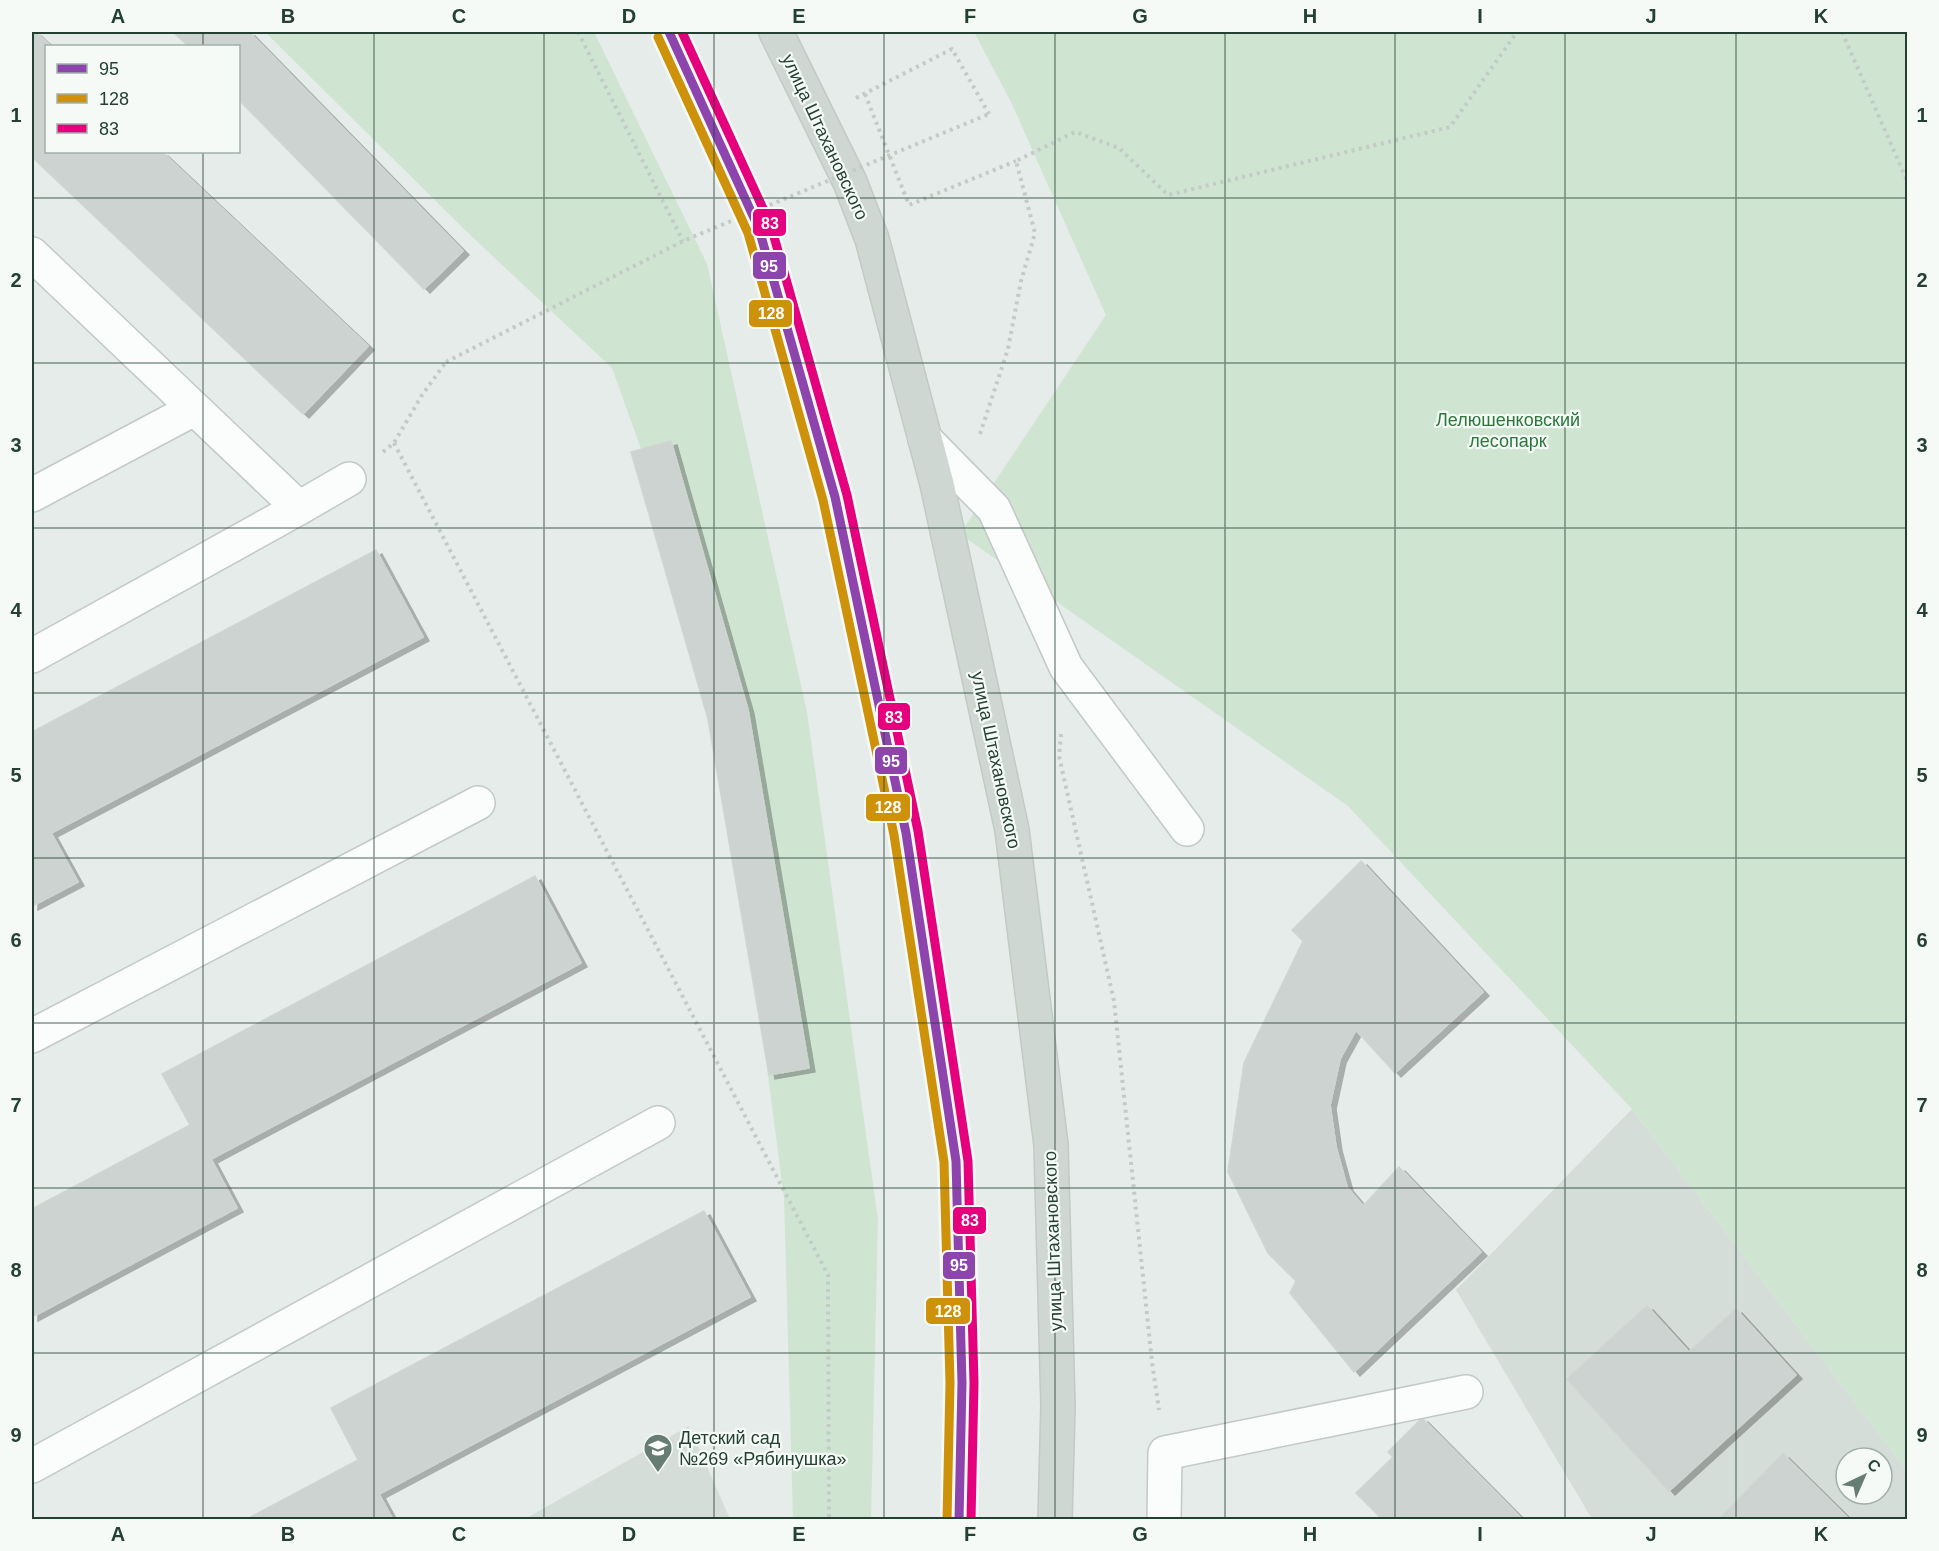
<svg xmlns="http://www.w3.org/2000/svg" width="1939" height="1551" viewBox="0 0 1939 1551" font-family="Helvetica,sans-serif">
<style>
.built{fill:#d4ddd8;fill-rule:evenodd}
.green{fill:#cfe5d2}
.building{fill:#cdd3d0;stroke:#cfd5d1;stroke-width:1.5;filter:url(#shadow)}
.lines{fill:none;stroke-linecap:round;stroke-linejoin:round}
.minor-casing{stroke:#c3c9c6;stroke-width:36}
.major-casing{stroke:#c2cac6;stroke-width:36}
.path{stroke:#c2cbc6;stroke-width:4;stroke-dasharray:3 4.5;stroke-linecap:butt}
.minor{stroke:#fbfcfc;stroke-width:33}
.major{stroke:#cfd7d3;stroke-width:33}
.path-bridge{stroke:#c2cbc6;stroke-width:4;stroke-dasharray:3 4.5;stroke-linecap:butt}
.bus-1-casing{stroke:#f5faf7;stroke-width:14}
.bus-2-casing{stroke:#f5faf7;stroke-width:14}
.bus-3-casing{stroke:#f5faf7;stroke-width:14}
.bus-1{stroke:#8e44ad;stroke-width:9}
.bus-2{stroke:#cd920a;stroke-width:9}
.bus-3{stroke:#e5007d;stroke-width:9}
.grid{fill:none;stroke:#234033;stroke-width:1.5;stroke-opacity:0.55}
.labels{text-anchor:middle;stroke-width:4.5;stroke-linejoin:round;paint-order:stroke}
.street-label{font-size:18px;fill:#234033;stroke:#f5faf7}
.park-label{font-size:18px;fill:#2c783b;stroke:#f5faf7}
.poi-label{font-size:18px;fill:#234033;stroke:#f5faf7;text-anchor:start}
.line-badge{stroke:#f5faf7;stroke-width:2}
.badge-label{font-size:16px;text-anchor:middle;font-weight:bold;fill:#fff}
.neatline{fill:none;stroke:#234033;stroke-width:2}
.grid-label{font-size:20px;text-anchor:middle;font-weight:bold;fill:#234033}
</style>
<defs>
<filter id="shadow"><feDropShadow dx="6" dy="4" stdDeviation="0" flood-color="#0004"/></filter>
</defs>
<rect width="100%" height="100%" fill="#e6ece9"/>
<g class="built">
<path d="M1632,1109L1907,1471V1519H1592L1456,1290ZM1846,1458H1882V1494H1846Z"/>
<path d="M689,1426L730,1519H525Z"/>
</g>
<g class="green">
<path d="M265,32H594L707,264L807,712L878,1220L871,1519H793L784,1198L712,647L612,368L467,232Z"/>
<path d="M974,32H1907V1471L1632,1109L1348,806L960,534L1106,315L1011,102Z"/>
</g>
<g class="building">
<path d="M32,32H35L51,46H46V152H162L368,346L303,414L32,157Z"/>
<path d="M173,32H249L463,251L424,289L238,99V46H188Z"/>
<path d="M671,441L748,710L809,1068L769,1075L708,719L631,452Z"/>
<path d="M376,550L423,637L51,833L78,882L32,906V732Z"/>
<path d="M1361,861L1483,992L1395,1073L1356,1030L1340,1059L1330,1105L1336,1147L1347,1187L1363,1206L1399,1167L1481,1252L1354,1372L1290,1293L1296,1281L1268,1253L1228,1172L1244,1063L1303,941L1292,930Z"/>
<path d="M535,876L581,963L211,1159L237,1208L32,1317V1209L190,1125L162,1074Z"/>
<path d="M704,1211L750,1297L379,1494L393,1520H245L358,1460L331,1408Z"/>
<path d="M1647,1306L1689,1352L1736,1309L1796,1375L1669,1491L1567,1379Z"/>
<path d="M1422,1418L1523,1520H1383L1356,1493L1393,1457L1388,1452Z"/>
<path d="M1783,1454L1850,1520H1718Z"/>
</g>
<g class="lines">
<g class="minor-casing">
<g id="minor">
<path d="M32,254L299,508"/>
<path d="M925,439L994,509L1066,667L1187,829"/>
<path d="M32,495L194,409"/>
<path d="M32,656L299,508L349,479"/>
<path d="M32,1036L478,803"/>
<path d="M32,1466L658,1123"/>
<path d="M1164,1520L1165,1453L1466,1392"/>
</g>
</g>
<g class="major-casing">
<g id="major">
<path d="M669,32L759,229L835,497L906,833L956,1161L962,1383L959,1520"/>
<path d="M776,32L850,182L872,239L937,484L1012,830L1051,1145L1058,1406L1055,1520"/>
</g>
</g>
<g class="path">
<path d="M578,32L683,241"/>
<path d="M1842,32L1908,183"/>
<path d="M865,94L909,205L1016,161"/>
<path d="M856,98L952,49L989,114"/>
<path d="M980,434L1008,349L1021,281L1035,233L1016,161L1075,132L1119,148L1168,195L1450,127L1517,32"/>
<path d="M394,443L828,1275L829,1520"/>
<path d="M383,452L394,443L422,395L446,362"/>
<path d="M1061,734L1059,756L1114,1001L1152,1362L1159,1410"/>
</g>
<use href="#minor" class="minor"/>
<use href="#major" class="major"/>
<path class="path-bridge" d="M446,362L683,241L989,114"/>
<g class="bus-1-casing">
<path id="bus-1" d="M669,32L759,229L835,497L906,833L956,1161L962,1383L959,1520"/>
</g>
<g class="bus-2-casing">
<path id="bus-2" d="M658,37L748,233L823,500L894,835L944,1162L950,1383L947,1520"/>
</g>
<g class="bus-3-casing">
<path id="bus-3" d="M682,32L771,226L847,495L918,831L968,1161L974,1383L971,1520"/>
</g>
<use href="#bus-1" class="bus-1"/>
<use href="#bus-2" class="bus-2"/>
<use href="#bus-3" class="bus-3"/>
</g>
<path class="grid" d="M203,32V46M374,32V1520M544,32V1520M714,32V1520M884,32V1520M1055,32V1520M1225,32V1520M1395,32V1520M1565,32V1520M1736,32V1520M203,152V1520M32,198H1908M32,363H1908M32,528H1908M32,693H1908M32,858H1908M32,1023H1908M32,1188H1908M32,1353H1908"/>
<defs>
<g id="school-pin" transform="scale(1.5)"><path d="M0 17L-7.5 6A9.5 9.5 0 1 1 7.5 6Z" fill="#677c73" stroke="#f5faf7"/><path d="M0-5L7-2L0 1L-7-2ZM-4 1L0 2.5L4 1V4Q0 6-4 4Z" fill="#fff"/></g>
</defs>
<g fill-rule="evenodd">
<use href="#school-pin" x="658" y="1448"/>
</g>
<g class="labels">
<g class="street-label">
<text transform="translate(825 137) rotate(65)" y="6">улица Штахановского</text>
<text transform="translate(996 760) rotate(78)" y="6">улица Штахановского</text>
<text transform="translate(1053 1241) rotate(-92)" y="6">улица Штахановского</text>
</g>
<g class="park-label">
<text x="1508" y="426">Лелюшенковский<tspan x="1508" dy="21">лесопарк</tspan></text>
</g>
<g class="poi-label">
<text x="679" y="1444">Детский сад<tspan x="679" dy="21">№269 «Рябинушка»</tspan></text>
</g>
</g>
<g class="line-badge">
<rect x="752" y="208" width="35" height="29" rx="6" fill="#e5007d"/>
<rect x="752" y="251" width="35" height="29" rx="6" fill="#8e44ad"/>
<rect x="748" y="299" width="45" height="29" rx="6" fill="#cd920a"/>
<rect x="877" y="702" width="34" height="29" rx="6" fill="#e5007d"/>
<rect x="874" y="746" width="34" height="29" rx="6" fill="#8e44ad"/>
<rect x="865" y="793" width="46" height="29" rx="6" fill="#cd920a"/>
<rect x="952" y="1206" width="35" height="29" rx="6" fill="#e5007d"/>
<rect x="942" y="1251" width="34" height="29" rx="6" fill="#8e44ad"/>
<rect x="925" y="1297" width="46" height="28" rx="6" fill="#cd920a"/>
</g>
<g class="badge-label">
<text x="770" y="229">83</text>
<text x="769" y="272">95</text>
<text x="771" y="319">128</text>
<text x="894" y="723">83</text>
<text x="891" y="767">95</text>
<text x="888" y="813">128</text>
<text x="970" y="1226">83</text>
<text x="959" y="1271">95</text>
<text x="948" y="1317">128</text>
</g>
<rect width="1939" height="1551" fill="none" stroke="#f5faf7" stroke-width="66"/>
<rect x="45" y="45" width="195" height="108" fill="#f5faf7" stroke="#a1b0a9" stroke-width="1.5"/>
<rect x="57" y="64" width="30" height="9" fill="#8e44ad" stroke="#a1b0a9" stroke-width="1.5"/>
<text x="99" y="75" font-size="18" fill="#234033">95</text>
<rect x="57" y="94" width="30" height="9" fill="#cd920a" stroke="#a1b0a9" stroke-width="1.5"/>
<text x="99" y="105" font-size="18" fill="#234033">128</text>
<rect x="57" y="124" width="30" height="9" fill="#e5007d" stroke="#a1b0a9" stroke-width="1.5"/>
<text x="99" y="135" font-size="18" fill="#234033">83</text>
<g transform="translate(1864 1476) rotate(44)"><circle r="28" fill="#f5faf7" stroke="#a1b0a9" stroke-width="1.5"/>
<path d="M0-4.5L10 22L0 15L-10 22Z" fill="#677c73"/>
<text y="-9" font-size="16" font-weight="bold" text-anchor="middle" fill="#234033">С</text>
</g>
<rect x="33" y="33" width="1873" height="1485" class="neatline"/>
<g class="grid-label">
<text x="118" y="23">A</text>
<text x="288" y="23">B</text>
<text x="459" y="23">C</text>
<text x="629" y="23">D</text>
<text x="799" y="23">E</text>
<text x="970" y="23">F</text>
<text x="1140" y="23">G</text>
<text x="1310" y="23">H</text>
<text x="1480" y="23">I</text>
<text x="1651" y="23">J</text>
<text x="1821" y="23">K</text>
<text x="16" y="122">1</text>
<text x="1922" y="122">1</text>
<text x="16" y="287">2</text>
<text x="1922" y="287">2</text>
<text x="16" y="452">3</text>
<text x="1922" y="452">3</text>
<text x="16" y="617">4</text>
<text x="1922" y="617">4</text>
<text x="16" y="782">5</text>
<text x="1922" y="782">5</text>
<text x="16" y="947">6</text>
<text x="1922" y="947">6</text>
<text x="16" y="1112">7</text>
<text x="1922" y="1112">7</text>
<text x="16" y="1277">8</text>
<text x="1922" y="1277">8</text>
<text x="16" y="1442">9</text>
<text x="1922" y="1442">9</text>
<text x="118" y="1541">A</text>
<text x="288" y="1541">B</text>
<text x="459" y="1541">C</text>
<text x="629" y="1541">D</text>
<text x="799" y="1541">E</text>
<text x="970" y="1541">F</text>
<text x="1140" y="1541">G</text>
<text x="1310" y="1541">H</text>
<text x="1480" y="1541">I</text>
<text x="1651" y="1541">J</text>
<text x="1821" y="1541">K</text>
</g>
</svg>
